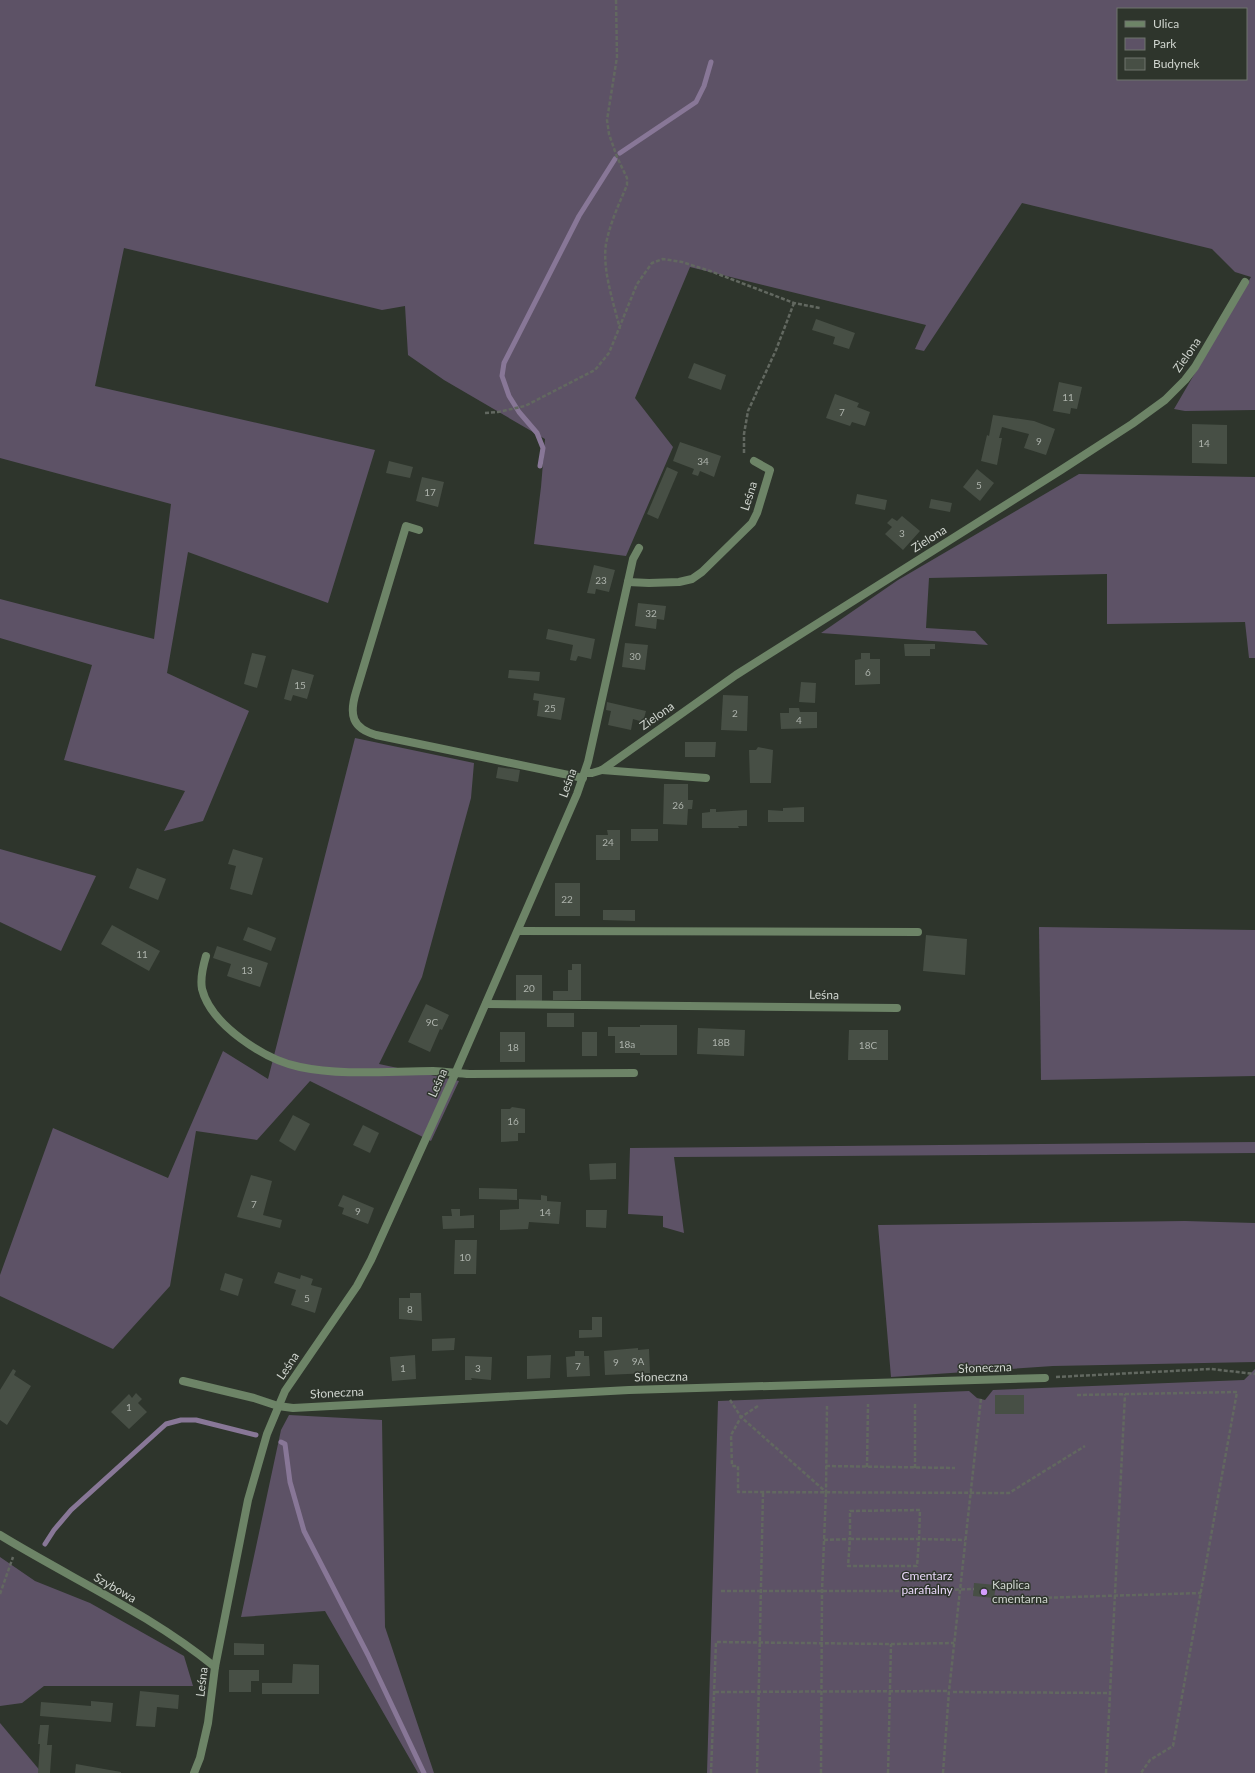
<svg xmlns="http://www.w3.org/2000/svg" width="1255" height="1773" viewBox="0 0 1255 1773" font-family="Lato,sans-serif">
<style>
.green{fill:#5d5266;fill-rule:evenodd}
.lines{fill:none;stroke-linecap:round;stroke-linejoin:round}
.stream{stroke:#887797;stroke-width:5}
.building{fill:#474f45}
.path{stroke:#626860;stroke-width:2.5;stroke-dasharray:4 2;stroke-linecap:butt}
.lane{stroke:#6d8467;stroke-width:8}
.street{stroke:#6d8467;stroke-width:8}
.poi-dot{fill:#d39cfd;stroke:#2e352c;stroke-width:1.5}
.labels{text-anchor:middle;stroke-width:3;stroke-linejoin:round;paint-order:stroke}
.number-label{font-size:10px;fill:#adb3ac}
.street-label{font-size:12px;fill:#cfd4ce;stroke:#2e352c}
.park-label{font-size:12px;fill:#ead8fa;stroke:#2e352c}
.poi-label{font-size:12px;fill:#cfd4ce;stroke:#2e352c;text-anchor:start}
</style>
<rect width="100%" height="100%" fill="#2e352c"/>
<g class="green">
<path d="M0,0H1255V410L1185,411L1174,409L1251,277L1235,272L1212,249L1022,203L924,351L915,349L926,325L690,267L635,398L673,447L626,556L534,544L541,487L545,439L444,380L408,355L405,306L382,310L124,248L95,386L375,450L328,603L188,552L167,673L249,711L203,821L164,831L185,791L64,760L92,665L0,638V599L154,639L171,504L0,458ZM1118,9H1246V79H1118Z"/>
<path d="M1079,474L1255,477V658H1249L1245,622L1107,624V574L929,578L926,628L975,631L988,645L821,633L898,580Z"/>
<path d="M355,738L474,763L471,798L422,977L379,1064L459,1081L431,1141L310,1081L257,1140L196,1131L170,1286L113,1349L0,1296V1275L53,1128L168,1178L223,1051L268,1079Z"/>
<path d="M0,849L96,876L61,951L0,922Z"/>
<path d="M1039,927L1255,930V1076L1041,1080Z"/>
<path d="M1255,1142V1153L674,1157L684,1233L663,1227V1216L628,1214L630,1148Z"/>
<path d="M1185,1221L1255,1223V1362L1053,1366L891,1377L878,1225Z"/>
<path d="M1255,1369V1773H707L718,1401L969,1391L977,1398L985,1400L993,1390L1244,1380Z"/>
<path d="M289,1415L382,1420L385,1627L434,1773H418L325,1611L241,1617L281,1430Z"/>
<path d="M0,1557L35,1581L90,1603L184,1656L193,1686H44L22,1703L0,1706Z"/>
<path d="M0,1723L42,1773H0Z"/>
</g>
<g class="lines">
<g class="stream">
<path d="M620,153L696,102L704,86L711,62"/>
<path d="M540,466L543,448L537,433L519,412L509,396L502,376L504,363L579,216L615,159"/>
<path d="M281,1442L285,1444L290,1482L304,1531L368,1655L424,1773"/>
<path d="M45,1544L54,1530L71,1510L166,1424L181,1420H196L256,1435"/>
</g>
</g>
<g class="building">
<path d="M816,319L855,333L849,349L833,344L835,337L812,330Z"/>
<path d="M694,363L726,375L721,390L688,378Z"/>
<path d="M1059,382L1082,387L1077,409L1071,408L1070,414L1053,411Z"/>
<path d="M835,394L859,403L857,407L870,412L865,426L852,422L850,426L826,418Z"/>
<path d="M993,415L1034,421L1055,429L1046,455L1024,448L1029,434L1002,427L999,438H1002L997,465L981,461L987,435L989,436Z"/>
<path d="M1192,424L1227,425V464L1192,463Z"/>
<path d="M680,442L721,456L714,477L700,471L698,476L692,474L694,469L673,461Z"/>
<path d="M389,461L413,467L410,478L386,473Z"/>
<path d="M667,467L678,472L658,519L647,514Z"/>
<path d="M977,469L994,483L980,501L963,487Z"/>
<path d="M422,477L444,482L438,507L416,501Z"/>
<path d="M857,494L887,500L885,510L855,504Z"/>
<path d="M931,499L952,503L950,512L929,508Z"/>
<path d="M902,516L920,531L903,550L885,534L892,527L887,523L892,518L897,521Z"/>
<path d="M594,565L615,570L609,592L596,589L595,594L587,593Z"/>
<path d="M638,603L666,606L664,620L657,619L656,629L635,626Z"/>
<path d="M548,629L595,639L591,659L578,656L576,661L570,660L573,645L546,639Z"/>
<path d="M625,643L648,645L645,670L622,667Z"/>
<path d="M904,644H935V649H930V656H905Z"/>
<path d="M252,653L266,656L257,688L244,684Z"/>
<path d="M861,653H870V659H880V684L855,685V660L861,659Z"/>
<path d="M292,669L314,675L307,699L293,695L291,701L284,699Z"/>
<path d="M509,670L540,672L539,681L508,678Z"/>
<path d="M801,682L816,683L815,703L799,702Z"/>
<path d="M534,693L565,698L561,720L537,716L539,701L533,700Z"/>
<path d="M723,695L748,696L747,731L721,730Z"/>
<path d="M607,702L646,711L643,722L633,719L631,730L608,725L611,711L606,710Z"/>
<path d="M789,708H799L800,712H817V728L781,729L780,713H789Z"/>
<path d="M685,742H716L715,757H685Z"/>
<path d="M758,747L773,750L771,783H750L749,750H756Z"/>
<path d="M498,767L520,770L518,782L496,778Z"/>
<path d="M664,784H688V800H693L692,809H688L687,825L663,824Z"/>
<path d="M804,807V822H768V810L783,811V808Z"/>
<path d="M710,809H716V812L747,810V826H738L739,828H702V813L710,812Z"/>
<rect x="631" y="829" width="27" height="12"/>
<path d="M607,830H620V860H596V835H608Z"/>
<path d="M233,849L263,858L252,895L230,889L236,866L228,864Z"/>
<path d="M137,868L166,879L158,900L129,888Z"/>
<rect x="555" y="883" width="25" height="33"/>
<path d="M603,910H635V921L603,920Z"/>
<path d="M112,925L160,951L149,971L101,944Z"/>
<path d="M248,927L276,938L271,951L243,940Z"/>
<path d="M926,935L967,939L965,975L923,971Z"/>
<path d="M217,946L268,963L260,987L227,976L231,964L213,958Z"/>
<path d="M572,964H581V1000H553V991H568V970H572Z"/>
<rect x="516" y="975" width="26" height="26"/>
<path d="M426,1004L449,1015L442,1030L440,1029L430,1052L408,1042Z"/>
<rect x="547" y="1013" width="27" height="14"/>
<path d="M640,1025H677V1055H640V1053H615V1036H608V1027H640Z"/>
<path d="M698,1028L745,1030L744,1056L697,1054Z"/>
<path d="M849,1030H888V1060H848Z"/>
<rect x="500" y="1032" width="25" height="30"/>
<rect x="582" y="1032" width="15" height="24"/>
<path d="M512,1107L525,1109V1133H518V1141L501,1142V1109H510Z"/>
<path d="M293,1115L310,1124L295,1151L279,1141Z"/>
<path d="M363,1125L379,1133L370,1153L353,1145Z"/>
<path d="M616,1163V1179L590,1180L589,1164Z"/>
<path d="M251,1175L272,1181L263,1215L282,1220L280,1228L237,1217Z"/>
<path d="M479,1188L517,1189V1200L479,1199Z"/>
<path d="M343,1195L374,1208L368,1224L342,1214L344,1208L338,1206Z"/>
<path d="M541,1195L547,1196V1201L561,1202L559,1224L529,1222L528,1229L500,1230V1210L519,1209V1199L541,1200Z"/>
<path d="M451,1209H460V1216L474,1215V1228L443,1229L442,1216H452Z"/>
<path d="M586,1210H607L606,1228L586,1227Z"/>
<path d="M455,1240H477L476,1274H454Z"/>
<path d="M278,1272L300,1279L301,1275L313,1279L311,1285L322,1288L315,1313L291,1305L296,1290L274,1283Z"/>
<path d="M225,1273L243,1279L238,1296L220,1290Z"/>
<path d="M410,1293H421L422,1321L399,1319V1298H410Z"/>
<path d="M592,1317H602V1337L579,1338V1330H592Z"/>
<path d="M455,1338L454,1350L432,1351V1339Z"/>
<path d="M638,1348V1350L649,1349L650,1373L605,1375L604,1351Z"/>
<path d="M575,1351H584V1356H589L590,1376L567,1377L566,1357L575,1356Z"/>
<path d="M415,1355L416,1379L392,1381L390,1357Z"/>
<path d="M551,1355L550,1378L527,1379V1356Z"/>
<path d="M465,1356L492,1357L491,1380L471,1378L472,1380H465Z"/>
<path d="M13,1369L16,1371L14,1375L31,1386L7,1425L0,1420V1390Z"/>
<path d="M136,1393L142,1399L138,1403L147,1412L129,1429L111,1412L129,1394L132,1398Z"/>
<rect x="995" y="1395" width="29" height="19"/>
<path d="M974,1583L996,1585L994,1598L973,1596Z"/>
<path d="M234,1643L264,1644V1655H234Z"/>
<path d="M293,1664L319,1665V1694H262V1683H292Z"/>
<path d="M229,1670H259V1681H251V1692H229Z"/>
<path d="M140,1691L179,1695L178,1709L157,1707L155,1727L136,1726Z"/>
<path d="M91,1701L113,1703L111,1722L40,1716L41,1702L91,1706Z"/>
<path d="M40,1725H49L47,1745H52L50,1773H38L40,1744H38Z"/>
<path d="M76,1764L121,1772V1773H75Z"/>
</g>
<g class="lines">
<g class="path">
<path d="M616,0L617,57L607,120L609,134L617,157L627,178V185C619,204 610,223 606,244C602,270 614,304 620,329"/>
<path d="M485,413L498,412L525,406L595,370L609,353L637,284L652,263L663,259L682,262L710,271L794,303L820,308"/>
<path d="M744,453V434L748,411L776,350L794,303"/>
<path d="M1056,1377L1211,1369L1255,1374"/>
<path d="M1077,1395L1237,1392L1173,1746L1150,1760L1141,1773"/>
<path d="M730,1400L741,1417L826,1492L827,1406"/>
<path d="M758,1406L741,1417L731,1435L732,1466H738V1492L1009,1493L1085,1446"/>
<path d="M826,1466L955,1468"/>
<path d="M867,1467L868,1404"/>
<path d="M915,1468V1403"/>
<path d="M850,1539H919L917,1566H848Z"/>
<path d="M824,1540L850,1539V1511L920,1510L919,1539L965,1540"/>
<path d="M721,1591H921L974,1589"/>
<path d="M0,1594L13,1557"/>
<path d="M1006,1599L1201,1593"/>
<path d="M715,1692L949,1691"/>
<path d="M953,1692L1110,1693"/>
<path d="M711,1773L716,1642L891,1644L954,1643"/>
<path d="M757,1773L763,1492"/>
<path d="M821,1773L822,1591L826,1492"/>
<path d="M888,1773L891,1644"/>
<path d="M943,1773L949,1691L981,1398"/>
<path d="M1106,1773L1125,1394"/>
</g>
<g class="lane">
<path d="M419,530L406,526L356,692C349,715 352,728 376,735L583,778"/>
<path d="M602,770L706,778"/>
<path d="M518,931L918,932"/>
<path d="M206,956C203,966 200,978 202,989C211,1025 265,1060 300,1067C343,1076 390,1071 433,1071C446,1071 458,1074 470,1074C524,1074 579,1073 634,1073"/>
<path d="M183,1381L254,1398L278,1406"/>
</g>
<g class="street">
<path d="M628,582L649,583L679,582L692,579L702,572L752,523L757,513L770,470L754,461"/>
<path d="M585,773H592L602,770L736,675L1061,470L1132,424L1165,400L1185,380L1195,367L1245,282"/>
<path d="M486,1004L897,1008"/>
<path d="M278,1406L293,1408L629,1390L1045,1378"/>
<path d="M0,1535C72,1579 150,1614 215,1667"/>
<path d="M194,1773L200,1758L208,1723L215,1667L248,1500L267,1434L285,1391L357,1286L371,1260L455,1074L577,794L588,762L633,559L639,548"/>
</g>
</g>
<circle class="poi-dot" cx="984" cy="1592" r="4"/>
<g class="labels">
<g class="number-label">
<text x="1068" y="401">11</text>
<text x="842" y="416">7</text>
<text x="1039" y="445">9</text>
<text x="1204" y="447">14</text>
<text x="703" y="465">34</text>
<text x="979" y="489">5</text>
<text x="430" y="496">17</text>
<text x="902" y="537">3</text>
<text x="601" y="584">23</text>
<text x="651" y="617">32</text>
<text x="635" y="660">30</text>
<text x="868" y="676">6</text>
<text x="300" y="689">15</text>
<text x="550" y="712">25</text>
<text x="735" y="717">2</text>
<text x="799" y="724">4</text>
<text x="678" y="809">26</text>
<text x="608" y="846">24</text>
<text x="567" y="903">22</text>
<text x="142" y="958">11</text>
<text x="247" y="974">13</text>
<text x="529" y="992">20</text>
<text x="432" y="1026">9C</text>
<text x="721" y="1046">18B</text>
<text x="627" y="1048">18a</text>
<text x="868" y="1049">18C</text>
<text x="513" y="1051">18</text>
<text x="513" y="1125">16</text>
<text x="254" y="1208">7</text>
<text x="358" y="1215">9</text>
<text x="545" y="1216">14</text>
<text x="465" y="1261">10</text>
<text x="307" y="1302">5</text>
<text x="410" y="1313">8</text>
<text x="638" y="1365">9A</text>
<text x="616" y="1366">9</text>
<text x="578" y="1370">7</text>
<text x="403" y="1372">1</text>
<text x="478" y="1372">3</text>
<text x="129" y="1411">1</text>
</g>
<g class="street-label">
<text transform="translate(1187 355) rotate(-55)" y="4">Zielona</text>
<text transform="translate(749 496) rotate(-72)" y="4">Leśna</text>
<text transform="translate(929 539) rotate(-32)" y="4">Zielona</text>
<text transform="translate(657 716) rotate(-35)" y="4">Zielona</text>
<text transform="translate(568 783) rotate(-70)" y="4">Leśna</text>
<text transform="translate(824 995) rotate(1)" y="4">Leśna</text>
<text transform="translate(438 1083) rotate(-66)" y="4">Leśna</text>
<text transform="translate(288 1366) rotate(-56)" y="4">Leśna</text>
<text transform="translate(985 1368) rotate(-2)" y="4">Słoneczna</text>
<text transform="translate(661 1377) rotate(-1)" y="4">Słoneczna</text>
<text transform="translate(337 1393) rotate(-3)" y="4">Słoneczna</text>
<text transform="translate(115 1588) rotate(30)" y="4">Szybowa</text>
<text transform="translate(202 1682) rotate(-83)" y="4">Leśna</text>
</g>
<g class="park-label">
<text x="927" y="1580">Cmentarz<tspan x="927" dy="14">parafialny</tspan></text>
</g>
<g class="poi-label">
<text x="992" y="1589">Kaplica<tspan x="992" dy="14">cmentarna</tspan></text>
</g>
</g>
<rect x="1117" y="8" width="130" height="72" fill="#2e352c" stroke="#6e756d"/>
<rect x="1125" y="21" width="20" height="6" fill="#6d8467" stroke="#6e756d"/>
<text x="1153" y="28" font-size="12" fill="#cfd4ce">Ulica</text>
<rect x="1125" y="38" width="20" height="12" fill="#5d5266" stroke="#6e756d"/>
<text x="1153" y="48" font-size="12" fill="#cfd4ce">Park</text>
<rect x="1125" y="58" width="20" height="12" fill="#474f45" stroke="#6e756d"/>
<text x="1153" y="68" font-size="12" fill="#cfd4ce">Budynek</text>
</svg>
